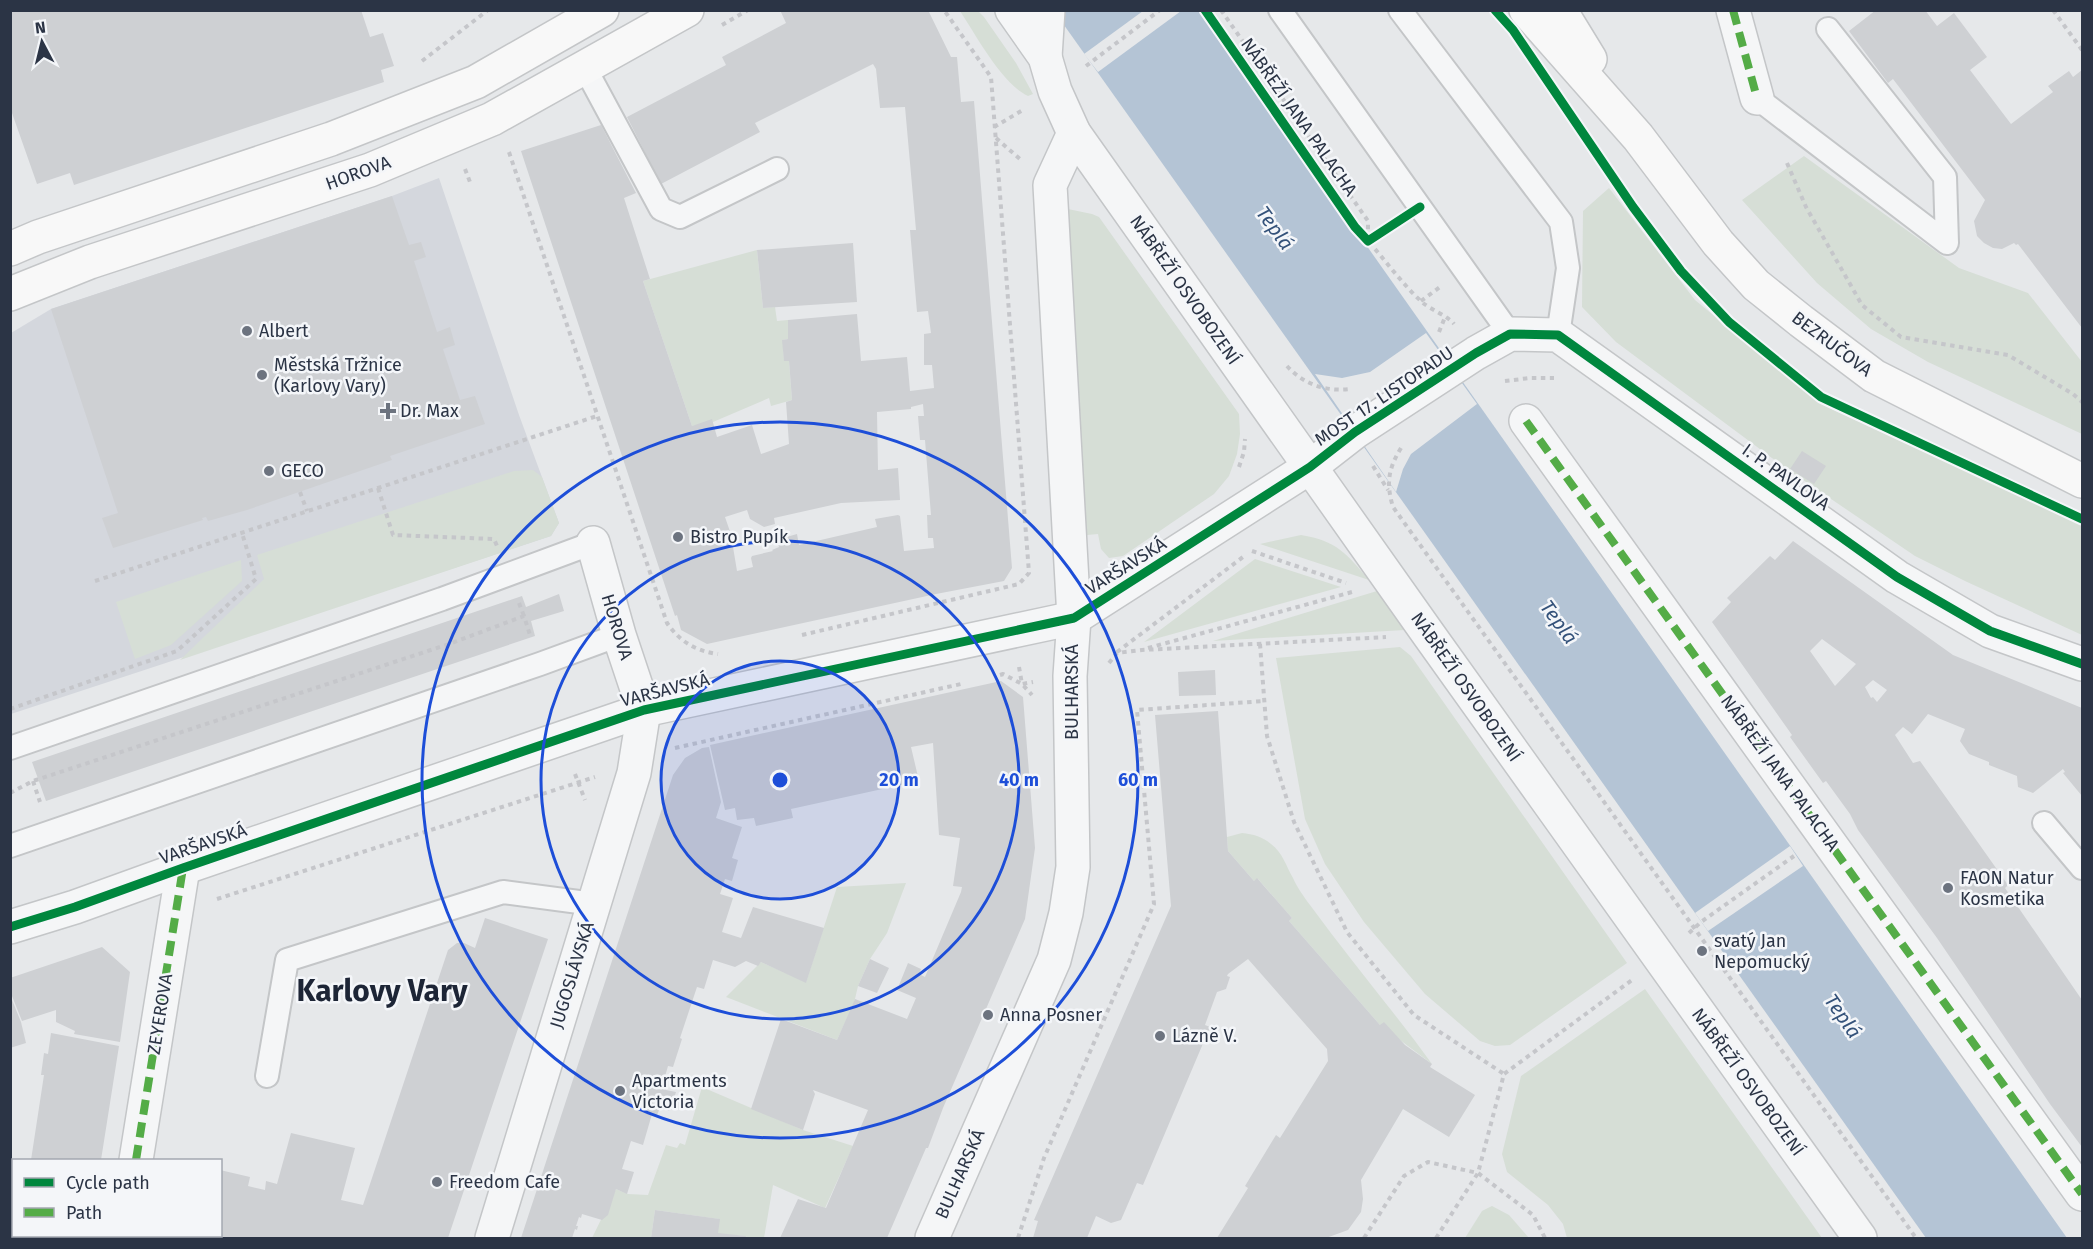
<svg xmlns="http://www.w3.org/2000/svg" width="2093" height="1249" viewBox="0 0 2093 1249" font-family="'Fira Sans',sans-serif">
<style>
.built{fill:#d4d7dd}
.green{fill:#d6ded6}
.water{fill:#b4c4d5}
.pier{fill:#e6e8ea}
.building{fill:#ced0d3;fill-rule:evenodd}
.lines{fill:none;stroke-linecap:round;stroke-linejoin:round}
.lane-casing{stroke:#c4c6c8;stroke-width:26}
.street-casing{stroke:#c4c6c8;stroke-width:36}
.secondary-casing{stroke:#c4c6c8;stroke-width:36}
.path{stroke:#c5c6ca;stroke-width:4;stroke-dasharray:4.5 4.5;stroke-linecap:butt}
.lane{stroke:#f5f6f7;stroke-width:22}
.street{stroke:#f5f6f7;stroke-width:33}
.secondary{stroke:#f8f8f8;stroke-width:33}
.quiet{stroke:#54ac47;stroke-width:8;stroke-dasharray:15 8;stroke-linecap:butt}
.cycleway-casing{stroke:#f4f6f9;stroke-width:13}
.cycleway{stroke:#00873e;stroke-width:9}
.ring{fill:none;stroke:#1d4ed8;stroke-width:3}
.poi-dot{fill:#6c737f;stroke:#f4f6f9;stroke-width:2}
.labels{text-anchor:middle;stroke-width:5;stroke-linejoin:round;paint-order:stroke}
.street-label{font-size:18px;fill:#2b3445;stroke:#f4f6f9}
.poi-label{font-size:18px;fill:#2b3445;stroke:#f4f6f9;text-anchor:start}
.water-label{font-size:20px;font-style:italic;fill:#34527a;stroke:#f4f6f9}
.town-label{font-size:30px;font-weight:bold;fill:#1d2536;stroke:#f4f6f9}
.centre{fill:#1d4ed8;stroke:#f4f6f9;stroke-width:3}
.ring-label{font-size:18px;text-anchor:middle;font-weight:bold;fill:#1d4ed8;stroke:#f4f6f9;stroke-width:5;stroke-linejoin:round;paint-order:stroke}
</style>
<rect width="100%" height="100%" fill="#e6e8ea"/>
<path class="built" d="M439,178L519,415L559,523L551,536L11,714V333L51,309L392,196Z"/>
<g class="green">
<path d="M960,11H978L984,17L1016,63L1033,94L1028,96C1002,84 976,35 960,11Z"/>
<path d="M1804,156L1959,268L2028,293L2082,362V434L1928,362L1871,329L1817,283L1742,200Z"/>
<path d="M1609,188L1695,300L1821,404L2082,525V635L1965,581L1915,556L1784,467L1616,342L1582,307L1583,211Z"/>
<path d="M1063,208L1092,214L1099,217L1239,414L1240,434L1237,454L1229,476L1214,494L1123,556L1109,558L1101,549L1098,534L1087,535L1063,222Z"/>
<path d="M757,250L763,308L775,307L777,321L788,320V339L783,340L784,360L789,361L792,400L771,406L769,398L713,422L692,426L643,281Z"/>
<path d="M533,470L542,477L559,523L551,536L180,660L264,579L257,555L514,471Z"/>
<path d="M1301,535C1337,541 1346,553 1369,580L1260,544Z"/>
<path d="M1255,559L1341,587L1144,642Z"/>
<path d="M241,560L242,581L171,645L135,659L116,602Z"/>
<path d="M1377,591L1405,630L1213,641Z"/>
<path d="M1400,647L1411,656L1627,963L1510,1045L1495,1046L1480,1041L1425,994L1364,922L1325,864L1305,819L1276,658Z"/>
<path d="M1242,833C1253,834 1263,837 1271,844C1283,853 1286,866 1293,878C1297,887 1304,897 1310,905C1349,959 1393,1010 1432,1064L1380,1025L1289,921L1292,918L1258,879L1254,881L1228,851L1227,837Z"/>
<path d="M906,883L887,933L870,959L858,986L854,1003L837,1040L726,997L761,962L806,982L837,887Z"/>
<path d="M1645,989L1822,1238H1567L1563,1224L1548,1205L1507,1172L1502,1154L1521,1076Z"/>
<path d="M702,1087L803,1130L853,1146L825,1208L773,1185L764,1238H745V1236L717,1234L719,1219L655,1210L651,1238H592L616,1189L628,1194L648,1195L666,1145L677,1148L680,1143L685,1145Z"/>
<path d="M1492,1206L1509,1215L1529,1238H1465L1482,1211Z"/>
</g>
<path class="water" d="M1054,11H1201L2067,1238H1926Z"/>
<g class="pier">
<path d="M1143,11H1181L1098,72L1084,54Z"/>
<path d="M1426,333L1477,404L1411,454L1403,469L1396,492L1315,374L1342,378L1370,372Z"/>
<path d="M1790,846L1803,866L1708,931L1695,913Z"/>
</g>
<g class="building">
<path d="M10,10H361L370,37L383,33L394,66L381,70L384,82L74,185L70,173L37,184L12,113L10,112Z"/>
<path d="M780,10H928L951,57H957L961,102L974,101L1012,568L1004,581L936,594L707,644L681,630L677,615L675,616L521,151L601,125L636,193L624,198L650,279L643,281L692,426L712,419L717,437L752,425L761,454L789,444L786,402L792,400L789,361H784L782,340L788,339V320L857,314L861,361L907,357L910,391L934,388L932,365H924V334L931,333L928,311L917,312L910,230H916L905,107L880,108L876,69L873,64L755,123L760,132L661,184L627,117L726,65L722,57L786,23ZM923,404L924,416H918L920,440H925L931,515H927L928,538H933L934,548L904,551L900,516L898,515L875,519L877,527L799,545L797,534L783,538L782,534L776,536L779,547L772,550L773,551L752,556L751,558L753,567L737,571L733,547L735,546L725,517L747,510L750,519L764,527L775,524L774,518L841,503L900,500L898,468L878,470L877,412L911,409V407Z"/>
<path d="M1876,10H1925L1937,26L1954,13L1987,57L1970,70L2011,124L2053,92L2048,86L2069,71L2073,77L2082,70V328L2018,244L2016,245L2014,243L2002,249L1993,248L1984,243L1977,236L1974,221L1985,200L1893,79L1888,83L1849,31Z"/>
<path d="M392,196L409,245L421,242L426,257L414,261L437,332L450,327L455,345L443,349L460,400L475,396L485,424L390,456L392,460L247,510L208,521L206,517L202,518L203,520L113,548L102,518L118,513L51,309Z"/>
<path d="M853,243L857,302L763,308L757,250Z"/>
<path d="M1802,451L1826,466L1814,484L1790,469Z"/>
<path d="M1793,541L1953,655L2082,708V796L2063,773L2065,772L2063,769L2033,793L2018,787L2017,776L1989,765V762L1969,754L1960,741L1965,729L1928,714L1912,734L1903,727L1895,735L1913,763L1920,761L1955,810L2008,885L2005,888L2082,1000V1147L2050,1104L1937,938L1858,830L1850,814L1826,781L1823,783L1790,737L1792,735L1712,622L1731,602L1727,598L1770,556L1775,560ZM1822,639L1856,664L1835,686L1810,651ZM1873,680L1887,690L1877,702L1873,697L1871,698L1865,687Z"/>
<path d="M559,594L564,611L531,621L535,636L46,801L32,762L522,596L526,607Z"/>
<path d="M1215,670L1216,695L1179,696L1178,672Z"/>
<path d="M1001,681L1023,697L1035,848L1025,919L943,1108L928,1148H926L887,1238H780L798,1199L826,1208L868,1110L813,1090L815,1094L803,1130L751,1109L781,1019L837,1040L855,999L907,1019L916,998L897,990L908,963L921,969L919,974L925,977L961,892L962,887L953,886L960,838L939,835L933,743L911,747L919,781L791,809L793,818L756,826L754,818L737,820L735,808L725,810L710,745Z"/>
<path d="M1218,711L1228,851L1254,881L1257,878L1292,918L1289,921L1380,1025L1384,1022L1405,1045L1432,1064L1430,1067L1475,1095L1449,1137L1403,1109L1361,1180L1363,1199L1361,1212L1348,1230L1326,1238H1217L1248,1188L1245,1186L1276,1135L1280,1138L1328,1061L1327,1049L1248,959L1228,974L1227,976L1230,977L1226,989L1217,992L1205,1025L1210,1027L1143,1185L1137,1183L1121,1220L1111,1223L1096,1216L1087,1238H1033L1038,1221L1034,1220L1171,906L1155,715Z"/>
<path d="M709,747L721,802L716,818L742,827L732,858L738,860L732,881L725,879L720,894L733,898L722,932L741,938L753,907L824,928L806,983L761,962L758,966L746,961L735,967L713,960L704,989L697,987L680,1038L682,1039L673,1067L668,1066L664,1080L668,1082L666,1090L676,1092L674,1098L683,1101L680,1109L671,1106L669,1111L660,1108L657,1115L652,1114L643,1145L631,1141L622,1169L634,1172L627,1194L616,1189L608,1215L602,1220L582,1214L581,1218L579,1217L576,1226H578L577,1230L575,1229L572,1238H521L673,775L685,758L702,748Z"/>
<path d="M485,918L548,939L448,1238H179L180,1236H220V1170L250,1177L248,1186L265,1190L266,1181L277,1184L291,1133L355,1148L341,1200L363,1205L448,950L457,943H464L475,948Z"/>
<path d="M102,947L130,972L120,1042L74,1034L75,1031L56,1022V1010L22,1021L10,991V978Z"/>
<path d="M870,959L889,968L877,993L858,986Z"/>
<path d="M10,995L21,1022L26,1043L10,1048Z"/>
<path d="M51,1033L119,1046L101,1160H31L44,1075H41L44,1053L48,1054Z"/>
<path d="M655,1210L720,1219L718,1233L746,1236L745,1238H651Z"/>
<path d="M19,1236H89L88,1238H18Z"/>
</g>
<g class="lines">
<g class="lane-casing">
<g id="lane">
<path d="M1280,10L1510,334"/>
<path d="M1400,10L1561,222L1568,268L1558,335"/>
<path d="M585,68L661,209L680,217L777,169"/>
<path d="M1757,98L1947,243L1945,177L1828,29"/>
<path d="M10,748L442,599L593,543"/>
<path d="M2044,823L2082,868"/>
<path d="M10,846L540,664L619,635"/>
<path d="M267,1076L287,960L503,892L594,904"/>
</g>
</g>
<g class="street-casing">
<g id="street">
<path d="M1012,10L1045,57L1055,91L1074,133L1429,635L1860,1238"/>
<path d="M1733,10L1757,98"/>
<path d="M1045,57L1048,10"/>
<path d="M1526,421L2082,1194"/>
<path d="M10,927L75,907L183,868L644,710L1074,618L1310,467L1355,432L1476,353L1510,334L1558,335L1897,577L1990,631L2082,664"/>
<path d="M136,1160L183,868"/>
<path d="M123,1238L124,1236"/>
<path d="M492,1238L634,773L644,710L619,635L593,543"/>
<path d="M932,1238L1054,960L1066,913L1073,867L1070,676L1074,618L1050,185L1074,133"/>
</g>
</g>
<g class="secondary-casing">
<g id="secondary">
<path d="M1526,10L1638,137L1718,243L1756,285L1801,321L1874,376L2082,481"/>
<path d="M1560,10L1590,59"/>
<path d="M10,249L38,237L331,139L476,82L602,10"/>
<path d="M10,294L90,262L370,170L492,119L687,10"/>
</g>
</g>
<g class="path">
<path d="M1221,10L1368,221V241C1386,261 1403,285 1423,303C1432,310 1449,317 1454,324"/>
<path d="M2053,10L2082,50"/>
<path d="M722,25L748,10"/>
<path d="M422,61L488,10"/>
<path d="M1086,66L1160,10"/>
<path d="M994,127L1023,110"/>
<path d="M996,138L1021,160"/>
<path d="M509,152L667,623C680,642 696,651 718,654"/>
<path d="M1787,163L1806,207L1862,305L1901,337L2008,355L2073,394L2082,402"/>
<path d="M465,169L470,182"/>
<path d="M1421,301L1440,287"/>
<path d="M1439,332L1445,317"/>
<path d="M1287,366C1303,384 1326,392 1350,389"/>
<path d="M1505,381L1530,378H1554"/>
<path d="M1401,448C1388,469 1386,484 1393,507L1916,1238"/>
<path d="M1373,466L1388,490"/>
<path d="M1239,467L1244,452L1245,439"/>
<path d="M378,488L393,535L494,539L497,546"/>
<path d="M300,492L307,511"/>
<path d="M1252,551L1346,583"/>
<path d="M95,581L597,416"/>
<path d="M519,603L524,616"/>
<path d="M802,635L1019,584L1029,573L991,77L944,10"/>
<path d="M1260,644L1267,736L1294,822L1347,932L1414,1015L1504,1074"/>
<path d="M1148,648L1352,592"/>
<path d="M1117,652L1243,557"/>
<path d="M1109,663L1117,653L1142,650L1386,637"/>
<path d="M1019,667L1022,684L1033,682"/>
<path d="M1000,675L1003,674L1022,684L1032,695"/>
<path d="M10,709L177,651L256,579L242,533"/>
<path d="M675,748L961,684"/>
<path d="M575,774L585,800"/>
<path d="M33,781L40,802"/>
<path d="M10,793L33,781L449,644L524,616L530,635"/>
<path d="M217,899L595,777"/>
<path d="M1689,933L1701,922L1794,856"/>
<path d="M1018,1238L1044,1158L1154,904L1137,710L1264,701"/>
<path d="M1364,1238L1404,1176L1428,1162L1478,1173L1533,1215L1545,1238"/>
<path d="M1436,1238L1478,1173L1504,1074L1632,980"/>
</g>
<use href="#lane" class="lane"/>
<use href="#street" class="street"/>
<use href="#secondary" class="secondary"/>
<g class="quiet">
<path d="M1733,10L1757,98"/>
<path d="M1526,421L2082,1194"/>
<path d="M136,1160L183,868"/>
<path d="M123,1238L124,1236"/>
</g>
<g class="cycleway-casing">
<g id="cycleway">
<path d="M1205,10L1355,227L1368,241L1420,207"/>
<path d="M1495,10L1513,30L1633,207L1681,271L1729,322L1821,397L2082,519"/>
<path d="M10,927L75,907L183,868L644,710L1074,618L1310,467L1355,432L1476,353L1510,334L1558,335L1897,577L1990,631L2082,664"/>
</g>
</g>
<use href="#cycleway" class="cycleway"/>
</g>
<circle cx="780" cy="780" r="119" fill="#1d4ed8" fill-opacity=".12"/>
<g class="ring">
<circle cx="780" cy="780" r="119"/>
<circle cx="780" cy="780" r="239"/>
<circle cx="780" cy="780" r="358"/>
</g>
<g class="poi-dot">
<circle cx="247" cy="331" r="6"/>
<circle cx="262" cy="375" r="6"/>
<path d="M385 402h6v6h6v6h-6v6h-6v-6h-6v-6h6z"/>
<circle cx="269" cy="471" r="6"/>
<circle cx="678" cy="537" r="6"/>
<circle cx="1948" cy="888" r="6"/>
<circle cx="1702" cy="951" r="6"/>
<circle cx="988" cy="1015" r="6"/>
<circle cx="1160" cy="1036" r="6"/>
<circle cx="620" cy="1091" r="6"/>
<circle cx="437" cy="1182" r="6"/>
</g>
<g class="labels">
<g class="street-label">
<text transform="translate(1299 117) rotate(55)" y="6">NÁBŘEŽÍ JANA PALACHA</text>
<text transform="translate(358 173) rotate(-20)" y="6">HOROVA</text>
<text transform="translate(1185 290) rotate(55)" y="6">NÁBŘEŽÍ OSVOBOZENÍ</text>
<text transform="translate(1832 344) rotate(37)" y="6">BEZRUČOVA</text>
<text transform="translate(1384 396) rotate(-34)" y="6">MOST 17. LISTOPADU</text>
<text transform="translate(1786 477) rotate(35)" y="6">I. P. PAVLOVA</text>
<text transform="translate(1126 566) rotate(-32)" y="6">VARŠAVSKÁ</text>
<text transform="translate(617 627) rotate(73)" y="6">HOROVA</text>
<text transform="translate(1466 687) rotate(55)" y="6">NÁBŘEŽÍ OSVOBOZENÍ</text>
<text transform="translate(665 690) rotate(-14)" y="6">VARŠAVSKÁ</text>
<text transform="translate(1072 692) rotate(-90)" y="6">BULHARSKÁ</text>
<text transform="translate(1780 773) rotate(54)" y="6">NÁBŘEŽÍ JANA PALACHA</text>
<text transform="translate(203 844) rotate(-19)" y="6">VARŠAVSKÁ</text>
<text transform="translate(572 975) rotate(-73)" y="6">JUGOSLÁVSKÁ</text>
<text transform="translate(160 1014) rotate(-81)" y="6">ZEYEROVA</text>
<text transform="translate(1748 1082) rotate(54)" y="6">NÁBŘEŽÍ OSVOBOZENÍ</text>
<text transform="translate(960 1174) rotate(-66)" y="6">BULHARSKÁ</text>
</g>
<g class="poi-label">
<text x="259" y="337">Albert</text>
<text x="274" y="371">Městská Tržnice<tspan x="274" dy="21">(Karlovy Vary)</tspan></text>
<text x="400" y="417">Dr. Max</text>
<text x="281" y="477">GECO</text>
<text x="690" y="543">Bistro Pupík</text>
<text x="1960" y="884">FAON Natur<tspan x="1960" dy="21">Kosmetika</tspan></text>
<text x="1714" y="947">svatý Jan<tspan x="1714" dy="21">Nepomucký</tspan></text>
<text x="1000" y="1021">Anna Posner</text>
<text x="1172" y="1042">Lázně V.</text>
<text x="632" y="1087">Apartments<tspan x="632" dy="21">Victoria</tspan></text>
<text x="449" y="1188">Freedom Cafe</text>
</g>
<g class="water-label">
<text transform="translate(1275 228) rotate(54)" y="7">Teplá</text>
<text transform="translate(1559 622) rotate(54)" y="7">Teplá</text>
<text transform="translate(1843 1016) rotate(55)" y="7">Teplá</text>
</g>
<g class="town-label">
<text x="382" y="1001">Karlovy Vary</text>
</g>
</g>
<circle cx="780" cy="780" r="9" class="centre"/>
<g class="ring-label">
<text x="899" y="786">20 m</text>
<text x="1019" y="786">40 m</text>
<text x="1138" y="786">60 m</text>
</g>
<rect width="2093" height="1249" fill="none" stroke="#2b3445" stroke-width="24"/>
<rect x="12" y="1159" width="210" height="78" fill="#f4f6f9" stroke="#a4a8b1" stroke-width="1.5"/>
<rect x="24" y="1178" width="30" height="9" fill="#00873e" stroke="#a4a8b1" stroke-width="1.5"/>
<text x="66" y="1189" font-size="18" fill="#2b3445">Cycle path</text>
<rect x="24" y="1208" width="30" height="9" fill="#54ac47" stroke="#a4a8b1" stroke-width="1.5"/>
<text x="66" y="1219" font-size="18" fill="#2b3445">Path</text>
<g transform="translate(42 42) rotate(353)" stroke="#f4f6f9" stroke-width="4.5" paint-order="stroke">
<path d="M0-4.5L10 22L0 15L-10 22Z" fill="#2b3445"/>
<text y="-9" font-size="16" font-weight="bold" text-anchor="middle" fill="#2b3445">N</text>
</g>
</svg>
